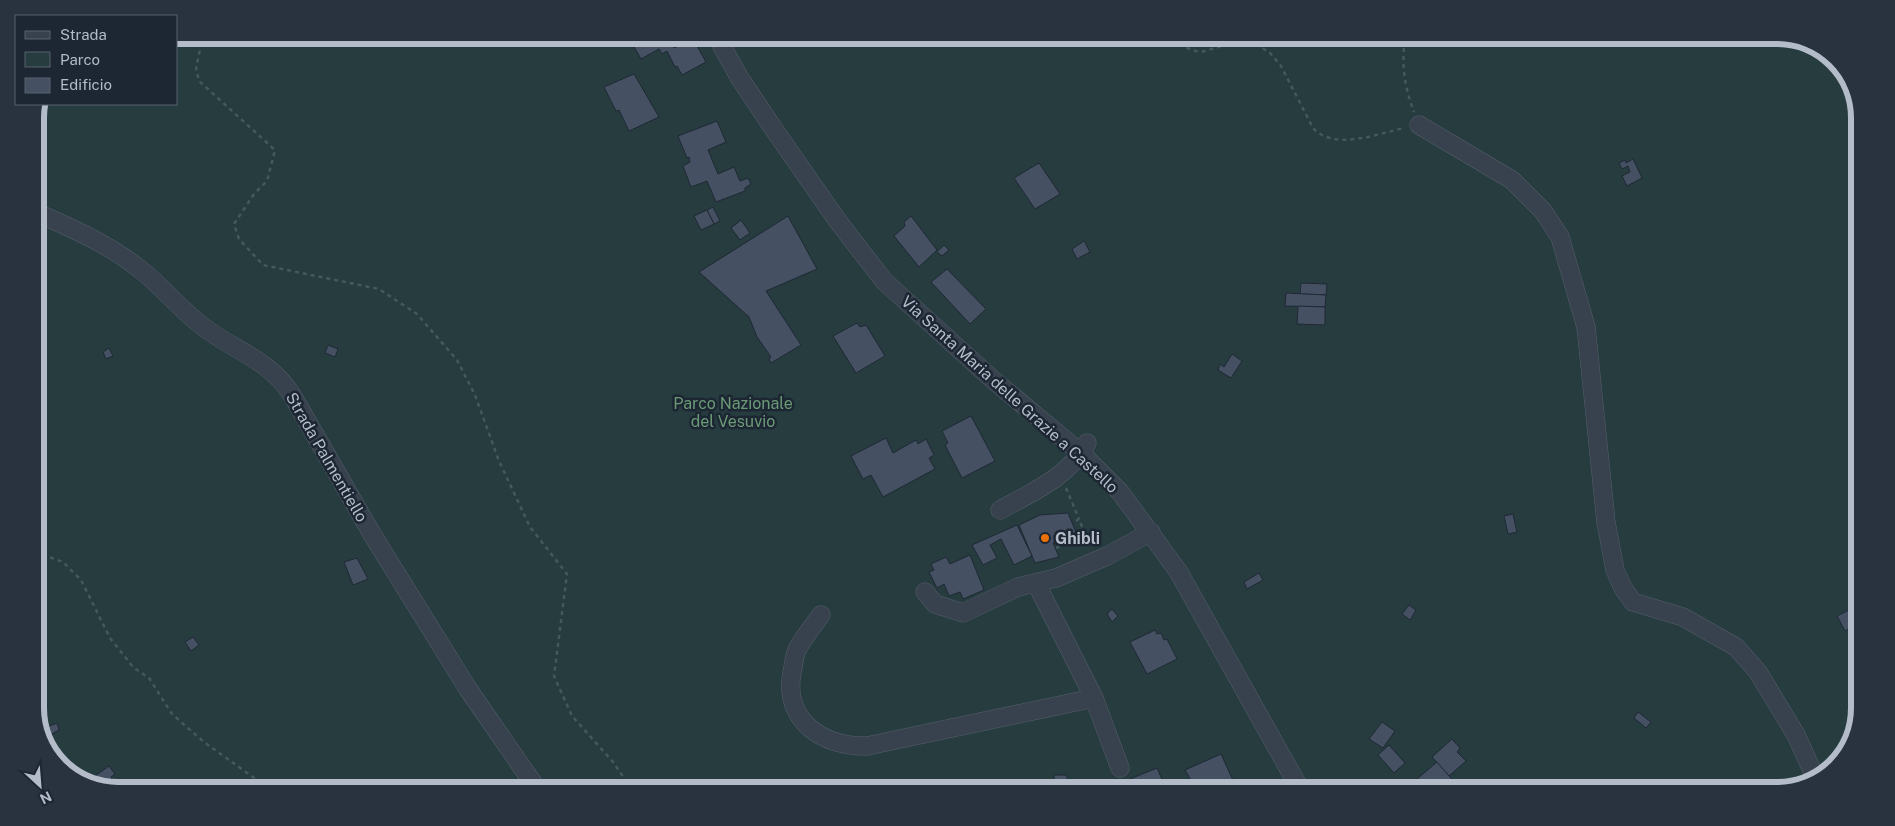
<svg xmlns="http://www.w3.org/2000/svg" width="1895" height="826" viewBox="0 0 1895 826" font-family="'Public Sans',sans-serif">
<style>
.green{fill:#263c3f}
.building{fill:#455162;stroke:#1f2835}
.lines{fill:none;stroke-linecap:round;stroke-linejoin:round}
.minor-casing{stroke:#565f6c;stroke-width:19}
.path{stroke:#44595c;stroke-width:2.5;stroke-dasharray:4 4;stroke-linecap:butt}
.minor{stroke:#38414e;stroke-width:18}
.food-dot{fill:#e8710a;stroke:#1d2633;stroke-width:2}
.labels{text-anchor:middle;stroke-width:5;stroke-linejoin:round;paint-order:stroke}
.street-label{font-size:16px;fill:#b4bcc9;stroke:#1d2633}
.park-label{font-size:16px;fill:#6b9a76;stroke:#1d2633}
.poi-label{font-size:16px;font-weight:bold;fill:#b4bcc9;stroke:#1d2633;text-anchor:start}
.rim{fill:none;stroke:#b4bcc9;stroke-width:6}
</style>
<rect width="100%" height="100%" fill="#242f3e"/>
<path class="green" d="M176,35L1809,41L1843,68L1860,112L1854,740L1824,777L1778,791L86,785L52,758L35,714V112L39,104H176Z"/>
<g class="building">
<path d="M631,37H672L674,48L693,39L706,62L682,75L677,66L675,67L667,51L662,54L659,49L641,59L629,38Z"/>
<path d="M634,74L659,117L629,131L619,110L616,111L604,87Z"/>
<path d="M717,121L726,142L708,150L718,174L734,167L740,181L748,178L751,184L745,188V191L716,202L707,181L691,187L683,166L690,162L689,157L687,158L678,136Z"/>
<path d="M1633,159L1642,178L1627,186L1622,176L1630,172L1628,166L1622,169L1619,163L1625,160L1626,163Z"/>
<path d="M1039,163L1060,194L1035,209L1014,178Z"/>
<path d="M713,207L720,221L714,224L707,210Z"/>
<path d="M707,210L714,224L701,230L694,216Z"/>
<path d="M788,216L817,269L766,291L801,345L771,363L769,359L771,357L757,337L749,317L699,272Z"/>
<path d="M911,216L937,250L919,267L894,236L905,226L904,222Z"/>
<path d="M741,220L750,233L740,240L731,228Z"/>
<path d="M1084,241L1090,252L1077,259L1072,249Z"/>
<path d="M944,245L949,250L942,256L937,252Z"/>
<path d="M947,269L986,309L970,324L931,282Z"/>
<path d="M1301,283L1327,284L1326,295L1300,294Z"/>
<path d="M1286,293L1326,295L1325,307L1285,306Z"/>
<path d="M1298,306L1325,307V325L1297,324Z"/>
<path d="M857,323L860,327L866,325L885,356L856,373L833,336Z"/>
<path d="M328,345L338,349L335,357L325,353Z"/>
<path d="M109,348L113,356L106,359L103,352Z"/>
<path d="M1232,354L1242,361L1231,378L1218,370L1220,364L1224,367Z"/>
<path d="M971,416L995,461L962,478L945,445L948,443L942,431Z"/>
<path d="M886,438L893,453L916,440L918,444L926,439L934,455L929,458L935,469L883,497L871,475L863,479L851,456Z"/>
<path d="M1068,513L1076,532L1053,543L1059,557L1035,563L1019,525L1040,515Z"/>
<path d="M1513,514L1517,532L1508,534L1504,516Z"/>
<path d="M1017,525L1032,556L1014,565L1001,539L990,545L997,558L983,565L972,545Z"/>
<path d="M970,555L984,590L963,599L960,592L949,596L944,584L937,588L929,572L934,570L931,564L946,557L950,564Z"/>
<path d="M357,558L368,579L353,585L344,562Z"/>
<path d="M1259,573L1263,580L1247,589L1244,582Z"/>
<path d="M1409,605L1416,610L1410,620L1402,614Z"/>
<path d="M1855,607V625L1845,631L1837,616Z"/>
<path d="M1112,609L1118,616L1112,622L1107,614Z"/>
<path d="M1155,630L1157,634L1161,633L1164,640L1167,639L1177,659L1147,674L1130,642Z"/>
<path d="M193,637L199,645L191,651L185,642Z"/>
<path d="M1638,712L1651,722L1646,728L1634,718Z"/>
<path d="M1382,722L1395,731L1383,748L1369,739Z"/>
<path d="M57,723L59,730L45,738L42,729Z"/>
<path d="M1452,739L1460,748L1457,752L1466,761L1449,776L1432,757Z"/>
<path d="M1389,745L1405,763L1394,773L1378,755Z"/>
<path d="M1221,754L1237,789H1196L1185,770Z"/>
<path d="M1437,762L1456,784L1450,790H1426L1417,779Z"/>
<path d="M109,766L115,774L111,777L112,779L101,785L95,776Z"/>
<path d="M1157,768L1164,784L1152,789H1132L1130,779Z"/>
<rect x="1054" y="775" width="13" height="6"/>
</g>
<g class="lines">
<g class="minor-casing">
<g id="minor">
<path d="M717,37L739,77L771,125L837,220L884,281L991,378L1082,454L1120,492L1178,571L1300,789"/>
<path d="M1419,125L1512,180L1543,211L1560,237L1586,327L1606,522L1615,570L1623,588L1633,602L1683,617L1736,647L1758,672L1796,735L1816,779"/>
<path d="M35,212C73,229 109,244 141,270C165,289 184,314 209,331C240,353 270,361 292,395L372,534L468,689L535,786"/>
<path d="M1000,510C1031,493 1070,476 1087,443"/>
<path d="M1036,583L1094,698L1120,768"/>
<path d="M925,592L935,604L963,613L1018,587L1056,578L1107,556L1151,532"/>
<path d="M821,615C813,626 803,638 797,650C794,656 794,665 792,672C783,721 823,747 867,746L1094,698"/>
</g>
</g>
<g class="path">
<path d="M203,35L196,69L199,81L275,150L267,181L254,194L234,224L239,239L263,265L379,289L417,314L457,360L475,395L499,461L530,527L567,574L554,676L572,716L613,762L630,787"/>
<path d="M1173,39L1191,50L1201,52L1240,41L1256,44L1270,53L1281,66L1313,128C1334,151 1377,134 1404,128"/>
<path d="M1405,40C1401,65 1405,88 1414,112"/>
<path d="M1066,488L1079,519"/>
<path d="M1056,548L1085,534L1079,519L1073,523"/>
<path d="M35,552L63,562L81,580L110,638L133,667L149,678L172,714L204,742L264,785"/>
</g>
<use href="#minor" class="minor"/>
</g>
<circle class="food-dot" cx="1045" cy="538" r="5"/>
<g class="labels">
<g class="street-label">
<text transform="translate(1010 394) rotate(42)" y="6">Via Santa Maria delle Grazie a Castello</text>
<text transform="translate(327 457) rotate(60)" y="6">Strada Palmentiello</text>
</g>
<g class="park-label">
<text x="733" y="409">Parco Nazionale<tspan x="733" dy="18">del Vesuvio</tspan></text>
</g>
<g class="poi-label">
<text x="1055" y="544">Ghibli</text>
</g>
</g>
<path d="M0 0H1895V826H0ZM118 44H1777A74 74 0 0 1 1851 118V708A74 74 0 0 1 1777 782H118A74 74 0 0 1 44 708V118A74 74 0 0 1 118 44Z" fill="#29323f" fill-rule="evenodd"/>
<path class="rim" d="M118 44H1777A74 74 0 0 1 1851 118V708A74 74 0 0 1 1777 782H118A74 74 0 0 1 44 708V118A74 74 0 0 1 118 44Z"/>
<rect x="15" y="15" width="162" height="90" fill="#1d2633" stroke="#59626f"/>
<rect x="25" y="31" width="25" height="8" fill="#38414e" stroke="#59626f"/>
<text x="60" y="40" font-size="15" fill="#b4bcc9">Strada</text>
<rect x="25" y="52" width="25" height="15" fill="#263c3f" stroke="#59626f"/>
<text x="60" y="65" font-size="15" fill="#b4bcc9">Parco</text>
<rect x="25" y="78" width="25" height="15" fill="#455162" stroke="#59626f"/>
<text x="60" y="90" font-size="15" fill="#b4bcc9">Edificio</text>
<g transform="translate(40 786) rotate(154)" stroke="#1d2633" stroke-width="4" paint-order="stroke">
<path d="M0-4L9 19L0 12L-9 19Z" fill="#b4bcc9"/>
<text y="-8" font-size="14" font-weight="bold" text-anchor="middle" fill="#b4bcc9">N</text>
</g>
</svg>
